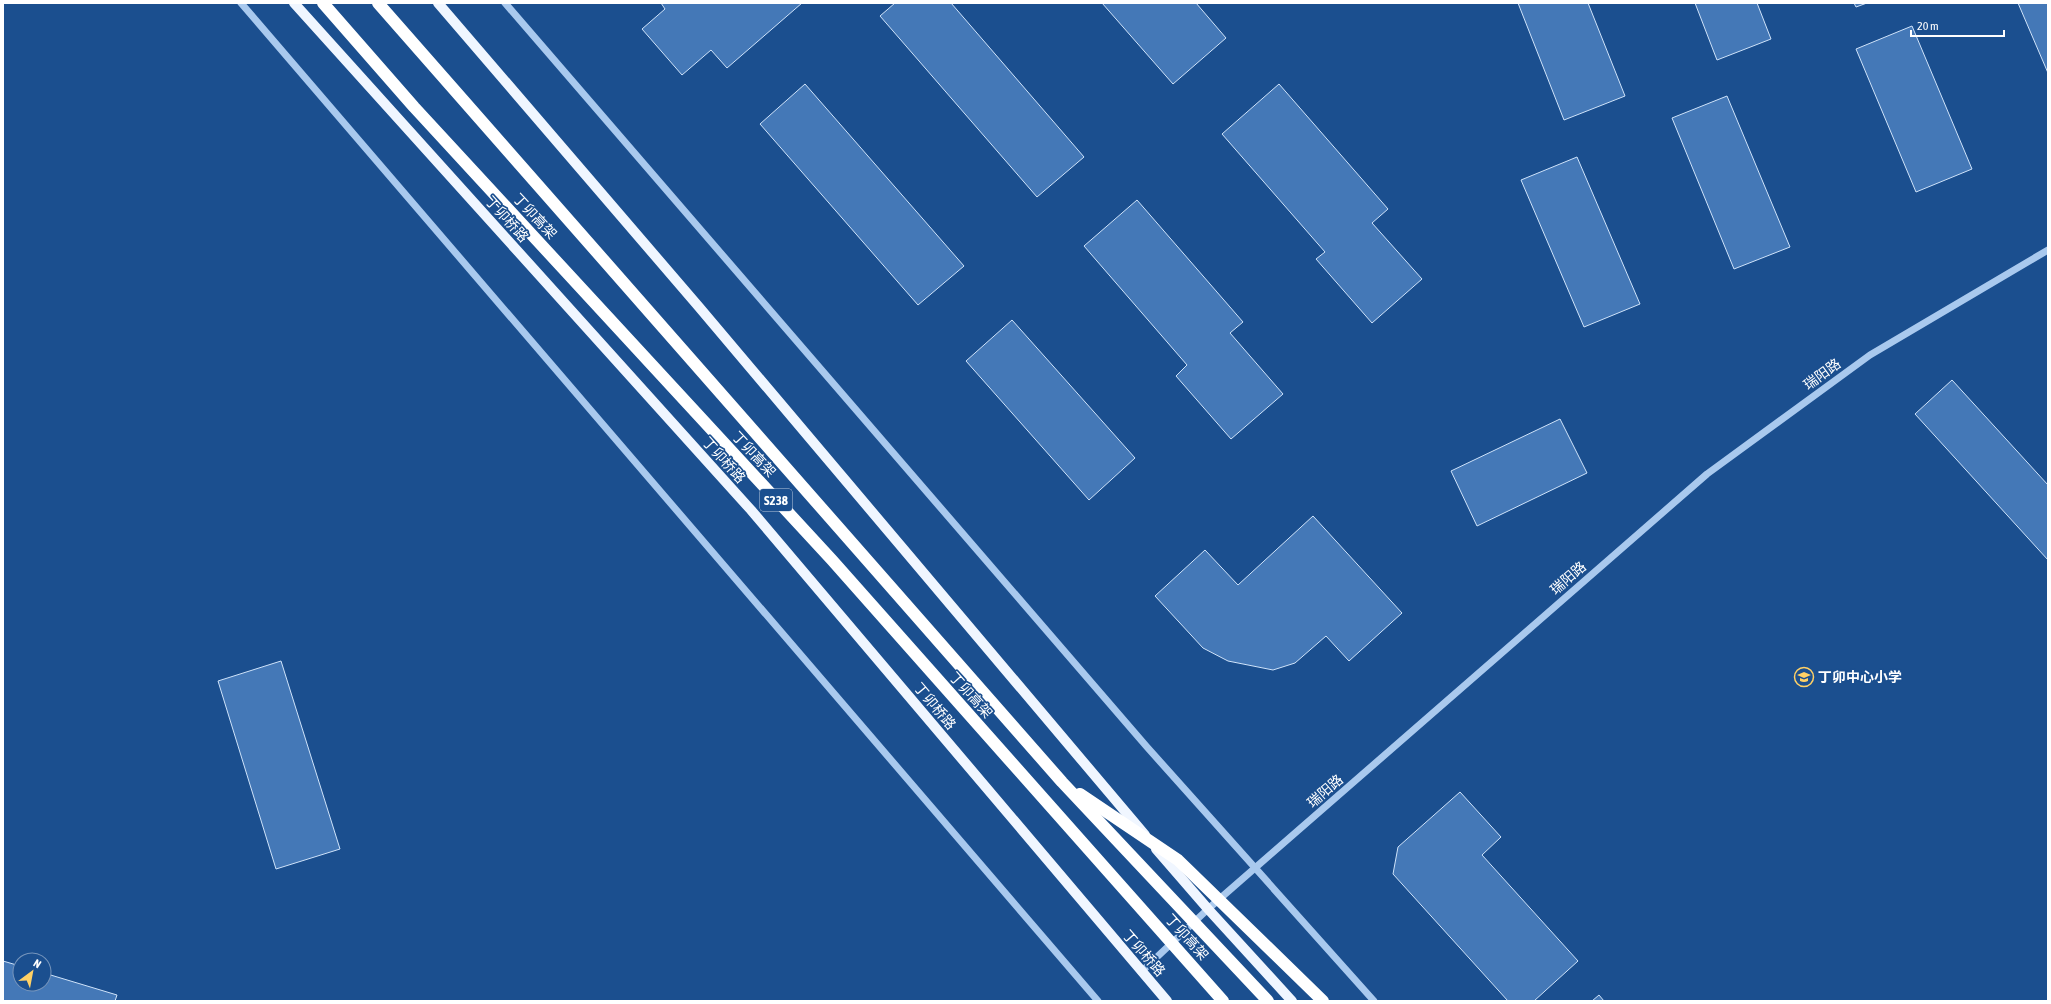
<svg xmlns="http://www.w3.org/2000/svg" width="2051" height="1004" viewBox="0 0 2051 1004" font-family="'Asap Condensed','Noto Sans SC',sans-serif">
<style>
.building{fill:#4478b7;stroke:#cfe3fa}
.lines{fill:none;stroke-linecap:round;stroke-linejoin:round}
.minor{stroke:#a9c9ee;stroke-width:7}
.major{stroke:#f0f6ff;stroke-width:10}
.highway{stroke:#fff;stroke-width:12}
.labels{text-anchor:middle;stroke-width:3.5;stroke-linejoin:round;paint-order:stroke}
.shield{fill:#1b4f8f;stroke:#bbcadd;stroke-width:1}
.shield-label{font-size:13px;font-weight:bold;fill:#fff}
.street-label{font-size:14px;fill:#fff;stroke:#1b4f8f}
.poi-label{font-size:14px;font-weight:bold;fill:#fff;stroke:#1b4f8f;text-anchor:start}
</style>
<rect width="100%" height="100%" fill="#1b4f8f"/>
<g class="building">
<path d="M661,3H802L727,68L711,50L682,75L642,29L665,9Z"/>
<path d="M895,3H951L1084,157L1037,197L880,16Z"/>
<path d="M1102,3H1196L1226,38L1173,84Z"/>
<path d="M1518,3H1588L1625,96L1564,120Z"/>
<path d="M1695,3H1757L1771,39L1717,60Z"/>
<path d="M1854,3H1867L1856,7Z"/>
<path d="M2018,3H2048V73Z"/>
<path d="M1912,26L1972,169L1916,192L1856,49Z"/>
<path d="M805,84L964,266L918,305L760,124Z"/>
<path d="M1279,84L1388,209L1372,223L1422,279L1372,323L1316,259L1325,252L1222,134Z"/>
<path d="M1727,96L1790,247L1734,269L1672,118Z"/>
<path d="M1577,157L1640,304L1584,327L1521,180Z"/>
<path d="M1137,200L1243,322L1230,333L1283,394L1231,439L1176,376L1187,365L1084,246Z"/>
<path d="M1012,320L1135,458L1089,500L966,361Z"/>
<path d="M1952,380L2048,485V560L1915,414Z"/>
<path d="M1560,419L1587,473L1477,526L1451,471Z"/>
<path d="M1313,516L1402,613L1349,661L1326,636L1295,663L1273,670L1228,661L1203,648L1155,596L1205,550L1238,585Z"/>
<path d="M281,661L340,849L276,869L218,681Z"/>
<path d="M1460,792L1501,837L1482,855L1578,961L1534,1001H1508L1393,874L1398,847Z"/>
<path d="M3,961L20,966V984H44V973L117,995L115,1001H3Z"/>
<path d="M1599,995L1604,1001H1592Z"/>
</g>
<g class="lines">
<g class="minor">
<path d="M241,3L1098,1001"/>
<path d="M505,3L1147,747L1374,1001"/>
<path d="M1141,972L1208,909L1707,474L1870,355L2048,250"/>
</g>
<g class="major">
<path d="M294,3L751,510L1167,1001"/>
<path d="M438,3L699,307L1145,835"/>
<path d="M1156,849L1208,909L1292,1001"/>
</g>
<g class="highway">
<path d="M323,3L414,107L832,560L1223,1001"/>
<path d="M378,3L1062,782L1268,1001"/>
<path d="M1080,794L1178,860L1323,1001"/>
</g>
</g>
<defs>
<g id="school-ring" transform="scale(1)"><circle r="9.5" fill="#1b4f8f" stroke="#ffd166" stroke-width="1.5"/><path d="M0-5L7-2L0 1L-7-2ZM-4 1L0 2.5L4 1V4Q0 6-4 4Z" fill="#ffd166"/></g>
</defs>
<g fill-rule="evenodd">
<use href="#school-ring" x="1804" y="677"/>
</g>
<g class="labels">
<rect class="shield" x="760" y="489" width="32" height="22" rx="3"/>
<g class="shield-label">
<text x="776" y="505">S238</text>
</g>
<g class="street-label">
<text transform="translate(535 216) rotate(47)" y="5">丁卯高架</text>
<text transform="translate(507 219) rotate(48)" y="5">丁卯桥路</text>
<text transform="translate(1822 374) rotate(-36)" y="5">瑞阳路</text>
<text transform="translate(754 454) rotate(47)" y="5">丁卯高架</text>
<text transform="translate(724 460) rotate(48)" y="5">丁卯桥路</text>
<text transform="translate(1568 578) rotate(-41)" y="5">瑞阳路</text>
<text transform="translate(971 695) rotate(48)" y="5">丁卯高架</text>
<text transform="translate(935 706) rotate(50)" y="5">丁卯桥路</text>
<text transform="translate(1325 791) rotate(-41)" y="5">瑞阳路</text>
<text transform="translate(1187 937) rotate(48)" y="5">丁卯高架</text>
<text transform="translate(1144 953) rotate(49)" y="5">丁卯桥路</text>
</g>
<g class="poi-label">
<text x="1818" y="682">丁卯中心小学</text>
</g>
</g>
<rect width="2051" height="1004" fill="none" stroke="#ffffff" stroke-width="8"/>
<g transform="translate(32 972) rotate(32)"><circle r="19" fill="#1b4f8f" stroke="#7695bc"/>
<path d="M0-3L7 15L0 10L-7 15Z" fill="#ffd166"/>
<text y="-6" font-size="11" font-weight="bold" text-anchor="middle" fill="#ffffff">N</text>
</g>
<path d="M1911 30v6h93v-6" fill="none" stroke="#ffffff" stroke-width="2"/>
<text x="1917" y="30" font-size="12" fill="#ffffff" stroke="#1b4f8f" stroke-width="3" paint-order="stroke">20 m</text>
</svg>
